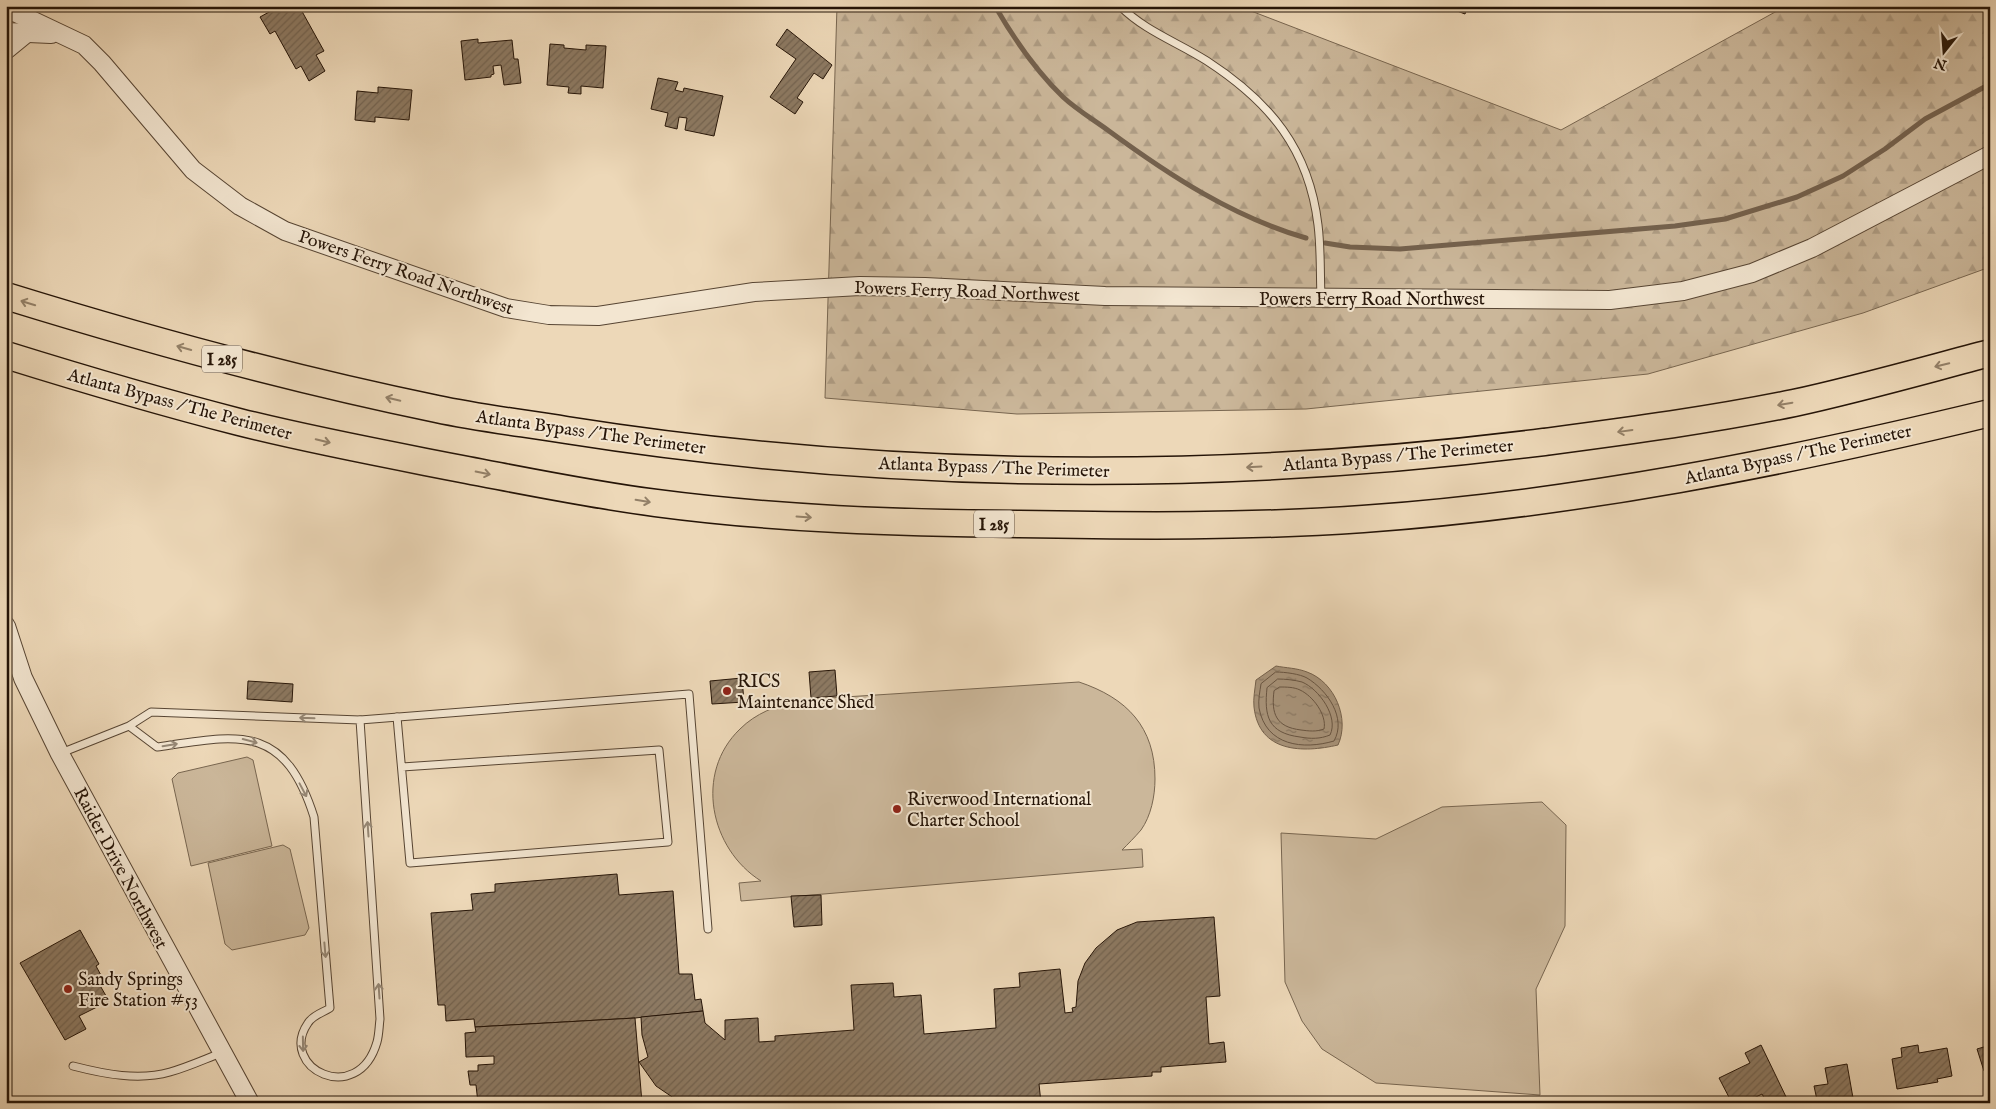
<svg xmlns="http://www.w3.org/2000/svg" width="1996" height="1109" viewBox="0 0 1996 1109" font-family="'IM FELL English',serif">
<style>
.grass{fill:#cbb79a;stroke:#786650}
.forest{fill:url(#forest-firs);stroke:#786650}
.water{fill:url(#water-ripples);stroke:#74614d}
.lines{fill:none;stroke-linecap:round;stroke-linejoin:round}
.shore{stroke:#675442;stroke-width:1}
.stream{stroke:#74614d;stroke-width:5}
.building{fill:url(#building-hatch);stroke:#251407}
.service-casing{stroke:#574533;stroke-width:9}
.tertiary-casing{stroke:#574533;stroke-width:20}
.motorway-casing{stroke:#251407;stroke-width:29}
.service{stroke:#f3e6d1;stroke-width:7}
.tertiary{stroke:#f3e6d1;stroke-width:18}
.motorway{stroke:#edd8b8;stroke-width:26}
.oneway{stroke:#938068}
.oneway2{stroke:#968876}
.poi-dot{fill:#8f2418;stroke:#f3e6d1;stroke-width:2}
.labels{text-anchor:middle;stroke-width:4;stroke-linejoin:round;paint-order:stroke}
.shield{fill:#f3e6d1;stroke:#635344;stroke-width:1}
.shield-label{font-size:16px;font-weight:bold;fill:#251407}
.street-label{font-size:18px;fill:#251407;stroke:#f3e6d1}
.poi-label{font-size:18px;fill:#251407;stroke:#f3e6d1;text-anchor:start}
</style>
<defs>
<pattern id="forest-firs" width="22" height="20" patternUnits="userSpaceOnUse" patternTransform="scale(1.25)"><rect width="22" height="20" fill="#cbb79a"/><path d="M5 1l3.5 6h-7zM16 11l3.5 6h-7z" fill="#ae9c83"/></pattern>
<pattern id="water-ripples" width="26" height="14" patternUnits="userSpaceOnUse" patternTransform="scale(1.25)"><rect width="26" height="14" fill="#a9957c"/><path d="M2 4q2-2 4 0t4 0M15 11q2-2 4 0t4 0" fill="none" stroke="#897864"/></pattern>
<pattern id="building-hatch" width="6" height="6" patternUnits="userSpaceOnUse" patternTransform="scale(1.25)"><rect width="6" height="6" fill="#8d7a63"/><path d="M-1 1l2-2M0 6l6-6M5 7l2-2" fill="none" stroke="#736350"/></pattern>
</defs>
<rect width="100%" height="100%" fill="#edd8b8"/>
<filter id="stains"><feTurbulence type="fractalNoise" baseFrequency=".004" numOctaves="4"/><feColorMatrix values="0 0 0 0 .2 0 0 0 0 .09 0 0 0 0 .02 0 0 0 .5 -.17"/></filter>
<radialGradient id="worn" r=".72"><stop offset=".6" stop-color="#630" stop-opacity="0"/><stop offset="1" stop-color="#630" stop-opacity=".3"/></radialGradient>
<g class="grass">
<path d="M1079,682C1127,698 1155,727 1155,779C1155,796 1151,816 1141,830C1135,837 1128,844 1122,850L1142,849L1143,867L741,901L739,883L761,881C710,849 694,773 740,729C756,713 776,706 798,700Z"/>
<path d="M247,757L253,760L272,846L191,866L172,779L178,773Z"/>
<path d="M1542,802L1566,825L1565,926L1536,989L1540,1095L1376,1083L1322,1049L1302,1021L1285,982L1281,833L1376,839L1442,807Z"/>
<path d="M283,845L290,849L309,928L305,935L232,950L225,944L208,863Z"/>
</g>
<path class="forest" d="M837,6H1238L1561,130L1786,6H1990V267L1863,313L1648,374L1306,409L1017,414L825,398Z"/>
<path class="water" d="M1276,666C1286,668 1297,668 1307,672C1335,682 1350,719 1338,745C1303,753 1259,753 1254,707C1253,699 1255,689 1256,680Z"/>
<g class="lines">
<g class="shore">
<path d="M1276,672C1285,672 1300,674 1307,678C1327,690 1347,718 1334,741C1303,750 1266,746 1259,708C1258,700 1260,691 1261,684Z"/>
<path d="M1278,679C1285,679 1295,680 1302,682C1319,689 1339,717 1330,735C1320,739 1311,739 1300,737C1268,733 1264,716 1267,688Z"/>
<path d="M1280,687C1286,687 1294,687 1300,690C1313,696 1327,715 1324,729C1316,732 1309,731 1301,730C1276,727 1271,714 1274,691Z"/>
</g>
<g class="stream">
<path d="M995,6C1014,39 1035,70 1063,97C1077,110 1094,120 1109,131C1169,175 1233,217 1306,238"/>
<path d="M1325,243L1350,247L1400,249L1675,226L1725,219L1797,197L1843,176L1885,149L1925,119L1990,84"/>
</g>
</g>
<g class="building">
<path d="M280,6H299L324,51L316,55L325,71L309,81L301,66L296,69L275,31L270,34L260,17Z"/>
<path d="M1444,6H1468L1465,14Z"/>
<path d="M787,29L832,65L823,79L814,73L797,98L803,102L795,114L770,97L796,59L776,45Z"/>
<path d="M478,39V43L512,40L514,59H518L521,83L504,85L501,65L493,66L494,74L491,75V77L465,80L461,41Z"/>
<path d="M550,44L564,45V48L586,50V45L606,46L603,88L581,86V94L568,93L569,87L547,85Z"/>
<path d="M658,78L678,82L675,90L683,92L684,88L723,96L714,136L685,130L687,118L679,117L677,129L665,126L668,113L651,109Z"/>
<path d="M378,87L412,90L409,120L375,117V122L355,120L357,91L378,93Z"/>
<path d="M835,670L837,696L811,698L809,672Z"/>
<path d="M742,678L744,702L712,704L710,681Z"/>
<path d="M248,681L293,684L292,702L247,699Z"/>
<path d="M617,874L619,895L673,891L679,974H692L695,1000L701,999L703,1011L635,1018L475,1027L474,1019L446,1021L445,1005H438L431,913L473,910L471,894L495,892V884Z"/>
<path d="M821,895L822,925L794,927L791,896Z"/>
<path d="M1214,917L1220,996L1206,997L1209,1044L1224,1042L1226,1062L1161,1067V1072H1152V1076L1039,1084L1041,1103H891V1097L834,1101V1103H732L731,1100H711L698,1097L696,1103H681L656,1086L639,1062L648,1057L642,1035L641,1017L703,1011L705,1023L725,1040V1020L758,1018L759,1042L775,1041V1036L854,1030L851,985L893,983L894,997L921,995L924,1034L996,1028L994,989L1020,987L1019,973L1060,969L1065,1013L1073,1012L1072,1008L1076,1007L1078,981L1085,963L1096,948L1117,930L1137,922Z"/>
<path d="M80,930L99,964L96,966L103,979L98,982L109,1001L79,1016L86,1029L65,1040L20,963Z"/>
<path d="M635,1018L642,1103H478L476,1085H470L468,1071H478V1065L494,1064V1056L466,1057L465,1033L476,1032L475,1027Z"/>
<path d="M1990,1038V1070L1984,1071L1977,1049L1987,1046L1985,1039Z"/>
<path d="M1761,1045L1789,1103H1767L1762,1094L1744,1103H1732L1719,1078L1750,1063L1745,1053Z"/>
<path d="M1918,1045L1919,1053L1947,1048L1952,1076L1937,1079L1938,1082L1897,1089L1892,1059L1902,1057L1901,1048Z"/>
<path d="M1847,1064L1853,1098L1831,1102L1830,1097L1817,1100L1814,1086L1828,1084L1825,1068Z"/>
</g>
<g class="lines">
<g class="service-casing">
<g id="service">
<path d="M1120,6C1145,31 1177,42 1207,61C1270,102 1309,149 1318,225C1321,249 1320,273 1321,298"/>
<path d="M397,717L410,863L668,842L659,750L402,767"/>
<path d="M360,720L689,694L708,929"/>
<path d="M61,753L129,726L151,712L360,720L380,1019C379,1027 379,1035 377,1042C358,1108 277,1068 308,1023C313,1015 322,1013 330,1008L314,817C284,722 238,735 157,747L129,726"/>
<path d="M73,1066C104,1074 139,1081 170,1072C188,1067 205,1059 221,1053"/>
</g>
</g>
<g class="tertiary-casing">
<g id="tertiary">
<path d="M6,8L84,45L102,63L193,170L240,206L285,231L506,308L549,315L598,316L754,292L860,286L925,287L1105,296L1610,300L1683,291L1752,273L1812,248L1990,155"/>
<path d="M6,32L51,34"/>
<path d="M6,50L28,32"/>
<path d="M6,626L23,678L60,754L250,1103"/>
</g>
</g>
<g class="motorway-casing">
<g id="motorway">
<path d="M6,296C148,340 291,379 437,409C479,418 523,423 566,430C890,481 1219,483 1544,442C1627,431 1711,420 1794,403C1859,389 1925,370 1990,353"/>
<path d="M6,355C83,379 161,402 239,422C314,441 391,455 467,470C530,482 593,495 656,503C777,519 898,523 1019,524C1134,526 1248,527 1363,519C1575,504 1783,463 1990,413"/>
</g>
</g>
<use href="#service" class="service"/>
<use href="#tertiary" class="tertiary"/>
<use href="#motorway" class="motorway"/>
</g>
<defs><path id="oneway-shaft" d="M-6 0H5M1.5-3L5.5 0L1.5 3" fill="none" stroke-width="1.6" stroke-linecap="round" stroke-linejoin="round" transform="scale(1.25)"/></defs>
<g class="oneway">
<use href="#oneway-shaft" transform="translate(28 303) rotate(-163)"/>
<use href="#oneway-shaft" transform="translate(184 348) rotate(-164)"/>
<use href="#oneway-shaft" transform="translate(1942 365) rotate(166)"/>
<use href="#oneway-shaft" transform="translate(393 399) rotate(-167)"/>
<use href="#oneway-shaft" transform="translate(1785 404) rotate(170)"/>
<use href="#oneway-shaft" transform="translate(1625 431) rotate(172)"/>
<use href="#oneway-shaft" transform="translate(323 441) rotate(13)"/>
<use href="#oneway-shaft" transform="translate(1254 467) rotate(177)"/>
<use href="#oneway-shaft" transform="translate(483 473) rotate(11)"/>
<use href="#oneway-shaft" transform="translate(643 501) rotate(9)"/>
<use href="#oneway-shaft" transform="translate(804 517) rotate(4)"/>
</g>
<g class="oneway2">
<use href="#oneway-shaft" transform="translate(307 718) rotate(-178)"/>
<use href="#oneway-shaft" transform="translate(250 741) rotate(15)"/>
<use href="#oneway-shaft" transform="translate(170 745) rotate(-9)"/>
<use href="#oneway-shaft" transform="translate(303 790) rotate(62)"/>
<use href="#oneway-shaft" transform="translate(368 829) rotate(-94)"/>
<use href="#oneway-shaft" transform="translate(325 950) rotate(85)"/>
<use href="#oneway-shaft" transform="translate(379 991) rotate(-94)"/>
<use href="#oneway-shaft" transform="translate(303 1044) rotate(89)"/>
</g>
<g class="poi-dot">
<circle cx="727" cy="691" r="5"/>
<circle cx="897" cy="809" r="5"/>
<circle cx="68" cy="989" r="5"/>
</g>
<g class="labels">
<g class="shield">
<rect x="202" y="345.5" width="40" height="27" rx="4"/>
<rect x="974" y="510.5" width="40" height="27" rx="4"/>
</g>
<g class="shield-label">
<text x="222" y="365">I 285</text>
<text x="994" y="530">I 285</text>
</g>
<g class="street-label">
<text transform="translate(406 272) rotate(19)" y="6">Powers Ferry Road Northwest</text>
<text transform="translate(967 291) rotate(2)" y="6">Powers Ferry Road Northwest</text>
<text x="1372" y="305">Powers Ferry Road Northwest</text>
<text transform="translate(180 404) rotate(15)" y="6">Atlanta Bypass / The Perimeter</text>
<text transform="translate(591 432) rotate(8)" y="6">Atlanta Bypass / The Perimeter</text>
<text transform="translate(1798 454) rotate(-12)" y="6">Atlanta Bypass / The Perimeter</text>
<text transform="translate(1398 455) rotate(-5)" y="6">Atlanta Bypass / The Perimeter</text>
<text transform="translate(994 467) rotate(2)" y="6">Atlanta Bypass / The Perimeter</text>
<text transform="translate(121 868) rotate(62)" y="6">Raider Drive Northwest</text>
</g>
<g class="poi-label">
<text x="737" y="687">RICS<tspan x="737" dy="21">Maintenance Shed</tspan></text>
<text x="907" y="805">Riverwood International<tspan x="907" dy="21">Charter School</tspan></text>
<text x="78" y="985">Sandy Springs<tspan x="78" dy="21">Fire Station #53</tspan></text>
</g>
</g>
<rect width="1996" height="1109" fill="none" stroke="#edd8b8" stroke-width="25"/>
<rect x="8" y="8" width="1981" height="1094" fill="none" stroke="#251407" stroke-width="2.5"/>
<rect x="12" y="12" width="1971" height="1084" fill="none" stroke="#251407"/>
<g transform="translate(1944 52) rotate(197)" stroke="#f3e6d1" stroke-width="4" paint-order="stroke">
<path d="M0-4L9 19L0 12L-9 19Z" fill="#251407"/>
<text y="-8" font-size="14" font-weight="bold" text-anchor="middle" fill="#251407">N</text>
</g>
<rect width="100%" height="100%" filter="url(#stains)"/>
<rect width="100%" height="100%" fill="url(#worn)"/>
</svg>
